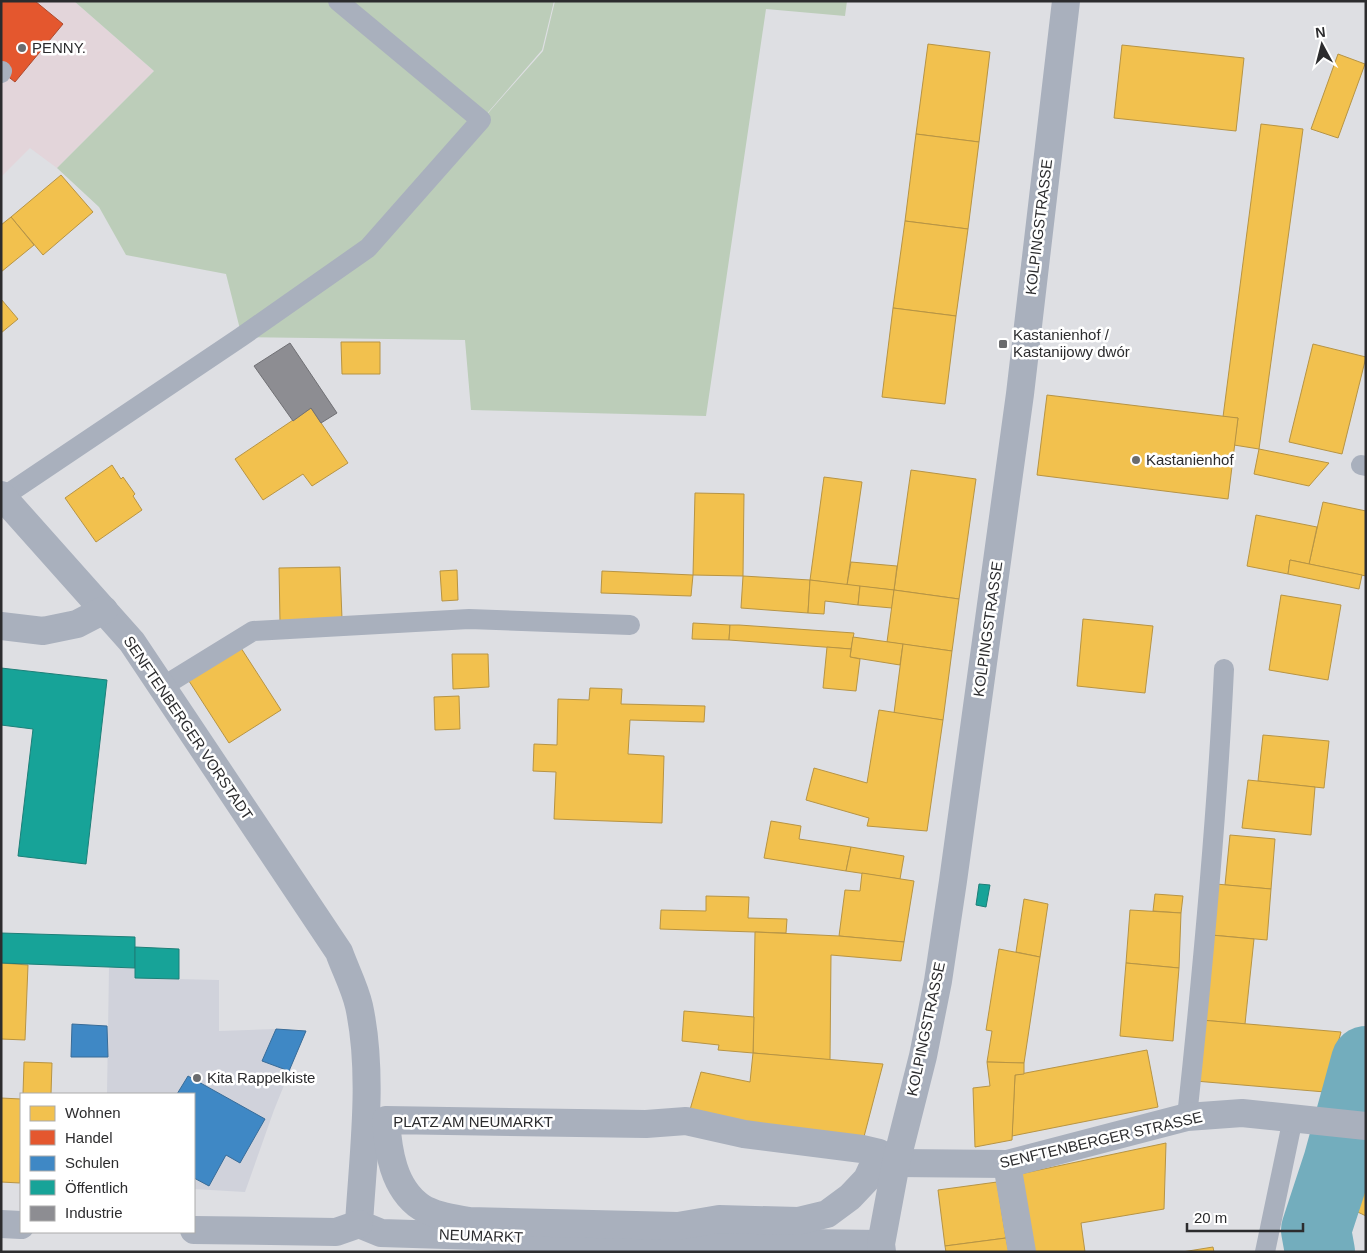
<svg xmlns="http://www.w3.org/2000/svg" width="1367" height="1253" viewBox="0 0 1367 1253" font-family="Helvetica,sans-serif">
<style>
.commercial{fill:#e3d5da}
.built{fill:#d0d2db}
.green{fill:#bccdb9}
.homes{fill:#f2c14e;stroke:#b79444}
.shops{fill:#e4572e;stroke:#ad4a2e}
.schools{fill:#3f88c5;stroke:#396c98}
.public{fill:#17a398;stroke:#1d7f78}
.industry{fill:#8d8d92;stroke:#707074}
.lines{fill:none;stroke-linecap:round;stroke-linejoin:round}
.river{stroke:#73adbd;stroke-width:70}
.lane{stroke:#a9b0bd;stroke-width:20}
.street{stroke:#a9b0bd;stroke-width:28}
.poi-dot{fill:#6a6b6d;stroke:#fff;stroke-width:2}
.labels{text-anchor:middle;stroke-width:5;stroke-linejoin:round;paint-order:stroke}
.poi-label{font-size:15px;fill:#2c2c2e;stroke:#fff;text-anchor:start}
.street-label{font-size:15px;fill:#2c2c2e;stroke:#fff}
</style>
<rect width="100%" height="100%" fill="#dedfe3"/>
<path class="commercial" d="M1,1H74L154,71L57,168L30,148L1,177Z"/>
<path class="built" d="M109,968H135V978L219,980V1031L276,1029L306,1031L274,1110L245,1192L194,1189V1094H107Z"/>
<path class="green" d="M74,1H554L542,50L451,155L543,51L555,1H847L845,16L766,9L706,416L471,410L465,340L242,337L226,274L126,255L99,207L57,168L154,71Z"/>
<g class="homes">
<path d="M928,44L990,52L979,142L916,134Z"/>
<path d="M1122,45L1244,58L1236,131L1114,118Z"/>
<path d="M1338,54L1365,64L1338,138L1311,129Z"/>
<path d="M1261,124L1303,129L1259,449L1234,445L1238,418L1223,417Z"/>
<path d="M916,134L979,142L968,229L905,221Z"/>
<path d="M61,175L93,212L43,255L11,217Z"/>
<path d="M11,217L34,245L1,272V225Z"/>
<path d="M905,221L968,229L956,316L893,308Z"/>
<path d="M1,299L18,319L1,333Z"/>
<path d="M893,308L956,316L945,404L882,397Z"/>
<path d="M341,342H380V374H342Z"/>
<path d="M1313,344L1366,357L1342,454L1289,442Z"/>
<path d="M1047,395L1238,418L1228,499L1037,475Z"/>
<path d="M311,408L348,463L312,486L303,474L263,500L235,459Z"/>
<path d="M1259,449L1329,463L1309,486L1254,474Z"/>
<path d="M112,465L121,479L123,477L135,494L133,496L142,510L96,542L65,498Z"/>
<path d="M911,470L976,479L959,599L894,590Z"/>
<path d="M824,477L862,482L847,585L810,580Z"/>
<path d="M695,493L744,494L743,576L693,575Z"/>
<path d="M1323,502L1366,511V576L1309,564Z"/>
<path d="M1256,515L1317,527L1309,564L1290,560L1288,574L1247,566Z"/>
<path d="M1290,560L1362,575L1359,589L1288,574Z"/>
<path d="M851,562L897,566L894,590L847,585Z"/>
<path d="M340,567L342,619L280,621L279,568Z"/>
<path d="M457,570L458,600L442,601L440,571Z"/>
<path d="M602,571L693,575L691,596L601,593Z"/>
<path d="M743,576L810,580L808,613L741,608Z"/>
<path d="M810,580L860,586L858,605L825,601L824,614L808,613Z"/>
<path d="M860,586L894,590L892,608L858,605Z"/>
<path d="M894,590L959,599L952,651L887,642Z"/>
<path d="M1281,595L1341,605L1328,680L1269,670Z"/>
<path d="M1083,619L1153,626L1145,693L1077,686Z"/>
<path d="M693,623L730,625L729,640L692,639Z"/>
<path d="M730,625H739L854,633L851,649L729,640Z"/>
<path d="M853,637L903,644L900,665L850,657Z"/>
<path d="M903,644L952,651L943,720L894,713Z"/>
<path d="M827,647L851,649L850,657L860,659L856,691L823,688Z"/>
<path d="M241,648L281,710L229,743L189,681Z"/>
<path d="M452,654H488L489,687L453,689Z"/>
<path d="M590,688L622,689L621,704L705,706L704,722L630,720L628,754L664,756L662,823L554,819L556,772L533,771L534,744L557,745L558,699L589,700Z"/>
<path d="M459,696L460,729L435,730L434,697Z"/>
<path d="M879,710L943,720L927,831L867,826L869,818L806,800L814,768L867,783Z"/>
<path d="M1263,735L1329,741L1324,788L1258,781Z"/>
<path d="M1248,780L1315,787L1311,835L1242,828Z"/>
<path d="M771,821L801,826L799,839L851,847L846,871L764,858Z"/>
<path d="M1230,835L1275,839L1271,889L1225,885Z"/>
<path d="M851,847L904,856L900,879L846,871Z"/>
<path d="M862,873L914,881L904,942L839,936L845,890L860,891Z"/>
<path d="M1216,884L1271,889L1267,940L1211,935Z"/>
<path d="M1155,894L1183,896L1181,913L1153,911Z"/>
<path d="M706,896L749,897L748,918L787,919L786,933L660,929L661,910L706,911Z"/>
<path d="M1024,899L1048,904L1040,957L1016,952Z"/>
<path d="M1130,910L1181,913L1179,968L1126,963Z"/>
<path d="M755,932L839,936L904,942L901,961L831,955L830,1060L753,1053Z"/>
<path d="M1211,935L1254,939L1245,1024L1201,1020Z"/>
<path d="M999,949L1040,957L1024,1063L987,1062L992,1031L986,1030Z"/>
<path d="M1,963L28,965L25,1040L1,1039Z"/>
<path d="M1126,963L1179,968L1173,1041L1120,1036Z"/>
<path d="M684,1011L754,1017L753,1053L718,1050L719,1045L682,1041Z"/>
<path d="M1201,1020L1341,1032L1325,1092L1195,1081Z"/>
<path d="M1147,1050L1158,1107L1012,1136L1015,1075Z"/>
<path d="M753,1053L883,1064L861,1148L687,1120L701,1072L750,1082Z"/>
<path d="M24,1062L52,1063L51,1094H23Z"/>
<path d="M987,1062L1024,1063V1074L1015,1075L1012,1140L975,1147L973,1088L990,1086Z"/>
<path d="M1,1098L21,1099L20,1183L1,1182Z"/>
<path d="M1358,1139L1366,1143V1216L1337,1202Z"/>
<path d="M21,1141V1183H20Z"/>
<path d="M1166,1143L1164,1209L1081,1223L1085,1252H1032L1020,1174Z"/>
<path d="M997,1182L1006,1238L945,1246L938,1190Z"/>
<path d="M1006,1238L1009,1252H946L945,1246Z"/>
<path d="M1213,1247L1214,1252H1182Z"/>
</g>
<path class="shops" d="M1,1H35L63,24L15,82L1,71Z"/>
<g class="schools">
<path d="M72,1024L107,1026L108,1057H71Z"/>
<path d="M276,1029L306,1031L289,1071L262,1061Z"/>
<path d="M188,1076L265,1119L240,1163L226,1155L209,1186L194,1178V1094H177Z"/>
</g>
<g class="public">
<path d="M1,668L107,680L86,864L18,856L33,729L1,725Z"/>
<path d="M979,884L990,885L986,907L976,905Z"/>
<path d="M1,933L135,937V968L1,963Z"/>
<path d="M135,947L179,949V979L135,978Z"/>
</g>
<path class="industry" d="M290,343L337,413L321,423L311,408L293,421L254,366Z"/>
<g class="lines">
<path class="river" d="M1320,1252L1316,1230L1338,1163L1366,1061"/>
<g class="lane">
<path d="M1,73L2,71"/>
<path d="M1361,465L1366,466"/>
<path d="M3,497L241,337L368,248L481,120L338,1"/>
<path d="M162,687L253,631L469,619L630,625"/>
<path d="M1187,1117C1203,968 1217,819 1224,669"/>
<path d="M1265,1252L1293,1118"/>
</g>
<g class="street">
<path d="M1,495L132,642L339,952C345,969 355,988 359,1006C374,1075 363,1154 359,1224L381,1233L640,1241L881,1244"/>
<path d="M1,626L43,631L77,624L104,610"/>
<path d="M386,1120L646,1124L686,1121L744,1134L862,1149L879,1153L867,1179L850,1197L827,1214L798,1221L719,1219L678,1226L469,1221C453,1218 435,1216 421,1207C393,1188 388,1150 386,1120Z"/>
<path d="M896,1163L1007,1164L1187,1117L1242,1113L1366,1126"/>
<path d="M1007,1164L1022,1252"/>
<path d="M1,1224L21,1225"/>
<path d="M194,1230L336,1232L359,1224"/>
<path d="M882,1252L881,1244L896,1163L923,1056L938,981L953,881L1020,394L1066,1"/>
</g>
</g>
<g class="poi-dot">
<circle cx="22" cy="48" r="5"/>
<rect x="998" y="339" width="10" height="10" rx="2.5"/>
<circle cx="1136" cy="460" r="5"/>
<circle cx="197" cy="1078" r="5"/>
</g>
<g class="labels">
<g class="poi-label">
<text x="32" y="53">PENNY.</text>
<text x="1013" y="340">Kastanienhof /<tspan x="1013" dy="17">Kastanijowy dwór</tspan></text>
<text x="1146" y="465">Kastanienhof</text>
<text x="207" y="1083">Kita Rappelkiste</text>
</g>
<g class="street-label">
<text transform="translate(1039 227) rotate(-83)" y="5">KOLPINGSTRASSE</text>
<text transform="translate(988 629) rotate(-82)" y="5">KOLPINGSTRASSE</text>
<text transform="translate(188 728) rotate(56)" y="5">SENFTENBERGER VORSTADT</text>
<text transform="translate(926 1029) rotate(-78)" y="5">KOLPINGSTRASSE</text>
<text x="473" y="1127">PLATZ AM NEUMARKT</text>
<text transform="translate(1101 1140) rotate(-13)" y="5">SENFTENBERGER STRASSE</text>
<text transform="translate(481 1236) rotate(2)" y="5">NEUMARKT</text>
</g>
</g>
<rect width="1367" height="1253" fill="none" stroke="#2c2c2e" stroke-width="5"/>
<rect x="20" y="1093" width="175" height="140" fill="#ffffff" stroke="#ababab"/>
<rect x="30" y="1106" width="25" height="15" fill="#f2c14e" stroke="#ababab"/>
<text x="65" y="1118" font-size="15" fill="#2c2c2e">Wohnen</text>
<rect x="30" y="1130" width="25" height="15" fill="#e4572e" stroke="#ababab"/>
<text x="65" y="1143" font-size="15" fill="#2c2c2e">Handel</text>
<rect x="30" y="1156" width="25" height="15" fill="#3f88c5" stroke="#ababab"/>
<text x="65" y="1168" font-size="15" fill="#2c2c2e">Schulen</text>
<rect x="30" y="1180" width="25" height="15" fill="#17a398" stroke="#ababab"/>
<text x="65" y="1193" font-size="15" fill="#2c2c2e">Öffentlich</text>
<rect x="30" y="1206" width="25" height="15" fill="#8d8d92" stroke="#ababab"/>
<text x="65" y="1218" font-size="15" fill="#2c2c2e">Industrie</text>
<g transform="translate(1322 45) rotate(353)" stroke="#ffffff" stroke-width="4" paint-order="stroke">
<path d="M0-4L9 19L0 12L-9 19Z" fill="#2c2c2e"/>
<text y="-8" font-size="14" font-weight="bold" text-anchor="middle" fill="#2c2c2e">N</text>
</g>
<path d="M1187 1223v8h116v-8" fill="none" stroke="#2c2c2e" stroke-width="2.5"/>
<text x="1194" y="1223" font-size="15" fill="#2c2c2e" stroke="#ffffff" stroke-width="4" paint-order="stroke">20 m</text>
</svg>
